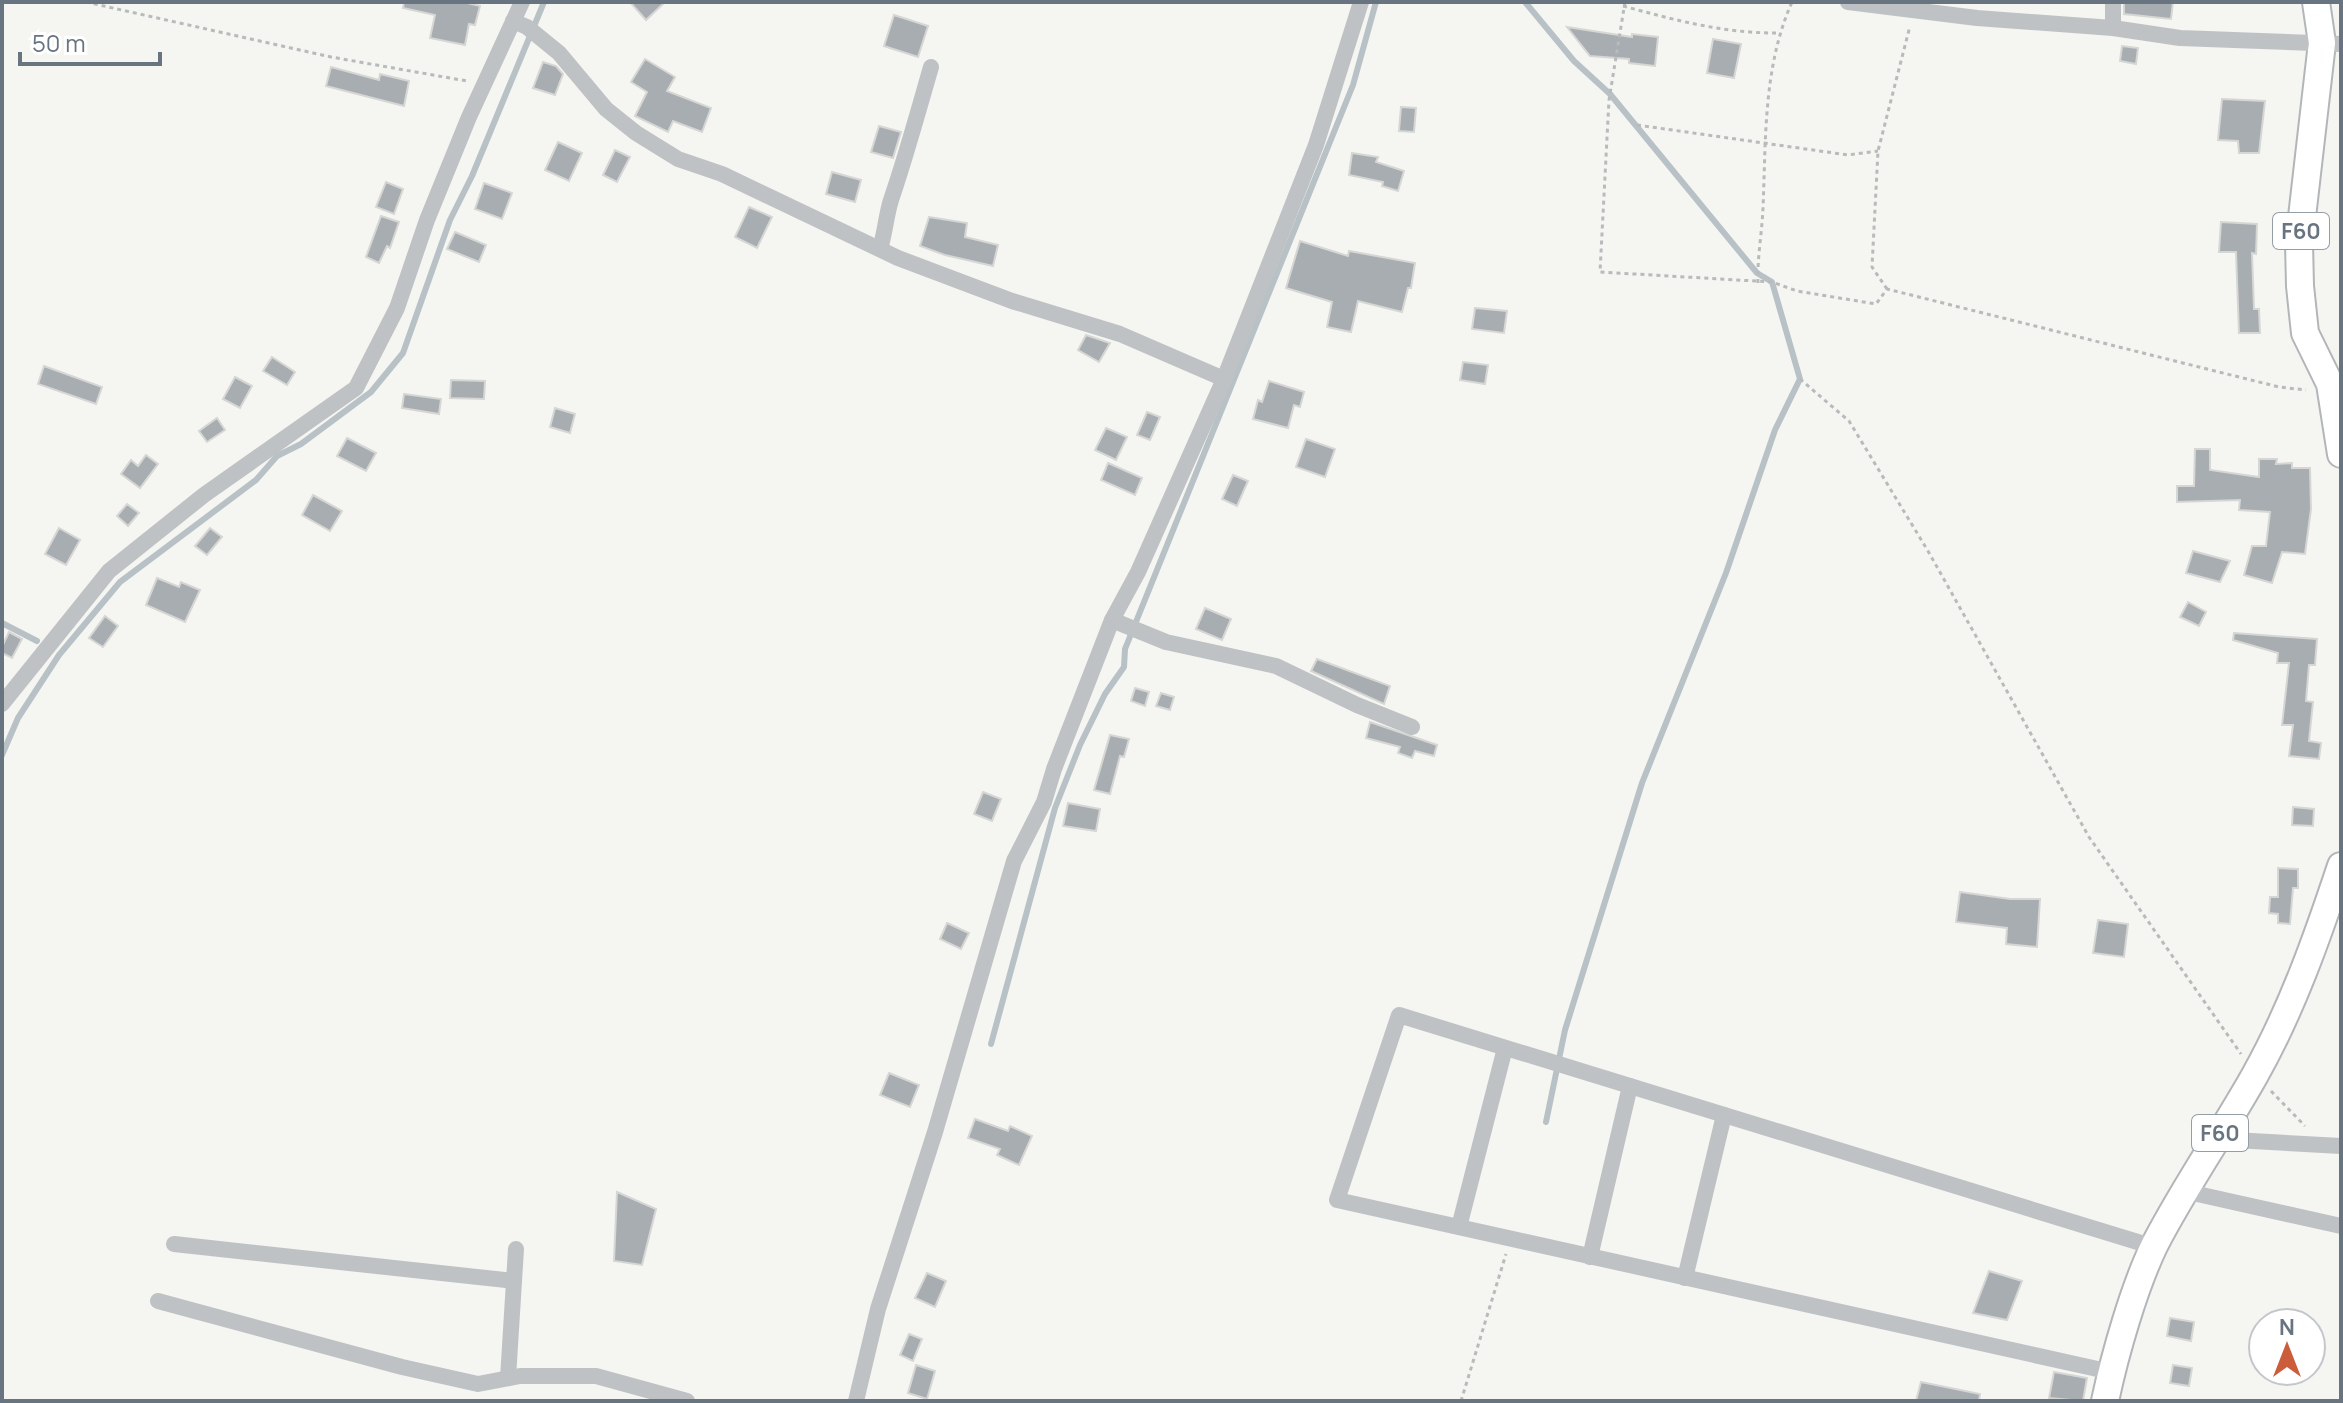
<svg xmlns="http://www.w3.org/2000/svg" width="2343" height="1403" viewBox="0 0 2343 1403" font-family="Manrope,sans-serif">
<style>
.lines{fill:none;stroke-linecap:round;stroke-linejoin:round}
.stream{stroke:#b8c1c5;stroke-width:6}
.building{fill:#a7adb1;stroke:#d6d6d4;stroke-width:2}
.primary-casing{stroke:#b2b6b9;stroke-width:30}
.path{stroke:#b8bbbc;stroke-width:3;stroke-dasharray:4 4;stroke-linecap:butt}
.street{stroke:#bfc2c5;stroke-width:16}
.primary{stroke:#fff;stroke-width:26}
.labels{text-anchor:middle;stroke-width:8;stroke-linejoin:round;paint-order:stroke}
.shield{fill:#fff;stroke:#959ea5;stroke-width:2}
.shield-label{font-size:22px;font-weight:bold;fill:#68747f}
</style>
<rect width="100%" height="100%" fill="#f5f5f2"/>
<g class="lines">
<g class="stream">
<path d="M1525,2L1574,61L1610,94L1757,273L1772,282L1800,379L1775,430L1726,573L1642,783L1565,1030L1546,1122"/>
<path d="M2,623L37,641"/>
<path d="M2,755L18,718L59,655L120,582L256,480L277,456L301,444L371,392L403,353L450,220L472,176L544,2"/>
<path d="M991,1044L1055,808L1080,745L1105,694L1124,667L1125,649L1353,85L1376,2"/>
</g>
</g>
<g class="building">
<path d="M404,2H463L480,6L475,25L469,24L465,45L430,38L435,15L403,8Z"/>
<path d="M630,2H665L646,20Z"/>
<path d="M2124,2H2173L2171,19L2124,14Z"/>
<path d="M894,15L928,26L918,57L884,46Z"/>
<path d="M1567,27L1632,37V34L1658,37L1655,66L1629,63V59L1590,56Z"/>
<path d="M1713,39L1741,44L1734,78L1707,73Z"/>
<path d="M2122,46L2138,48L2136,64L2120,61Z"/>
<path d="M645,59L675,77L667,91L711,108L702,132L673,121L668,132L635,116L647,92L631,82Z"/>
<path d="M543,62L556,66L563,74L555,95L533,88Z"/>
<path d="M331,67L379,80L380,74L409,81L404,106L326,86Z"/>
<path d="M2222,99L2265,101L2259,153H2239L2238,141L2218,140Z"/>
<path d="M1401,107L1416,108L1414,132L1399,131Z"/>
<path d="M879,126L901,132L893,158L871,152Z"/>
<path d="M558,142L582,153L569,181L545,170Z"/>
<path d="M615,150L630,157L617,182L603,175Z"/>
<path d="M1352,153L1378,157L1376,162L1404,171L1398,191L1382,186L1383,182L1349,175Z"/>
<path d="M832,172L861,180L855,202L826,194Z"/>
<path d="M386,182L403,189L394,214L376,207Z"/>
<path d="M484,183L512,193L502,219L475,209Z"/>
<path d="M749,207L772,217L757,248L735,237Z"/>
<path d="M381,216L399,222L390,248L387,246L379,263L366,257Z"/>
<path d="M929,217L967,223L965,237L998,245L993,266L945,255L920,246Z"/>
<path d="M2221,222L2257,224L2256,254L2252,253L2254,309H2259L2260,333H2239L2236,252H2219Z"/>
<path d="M455,232L486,245L479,262L447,249Z"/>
<path d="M1300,241L1348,256L1349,251L1415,263L1411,288H1408L1402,312L1358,301L1351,332L1327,327L1332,302L1286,288Z"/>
<path d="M1475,308L1507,311L1504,333L1472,329Z"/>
<path d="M1086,335L1110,343L1099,362L1078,350Z"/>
<path d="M272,357L295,372L287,385L263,371Z"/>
<path d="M1463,362L1488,365L1485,384L1460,380Z"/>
<path d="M44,366L102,387L96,404L38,384Z"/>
<path d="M235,377L252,386L240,408L223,399Z"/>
<path d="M451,380L485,381L484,399L450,398Z"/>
<path d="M1269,381L1304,392L1300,407L1294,405L1288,428L1253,419L1258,400L1262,402Z"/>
<path d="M404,394L441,399L439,414L402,408Z"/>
<path d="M555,408L575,414L570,433L550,427Z"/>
<path d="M1147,412L1160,417L1150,440L1137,435Z"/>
<path d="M217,418L225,430L207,442L199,431Z"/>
<path d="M1106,428L1127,437L1116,460L1095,450Z"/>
<path d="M347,438L376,453L366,471L337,456Z"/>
<path d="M1306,439L1335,449L1325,477L1296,467Z"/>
<path d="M2195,449H2210V470L2259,477V459H2277L2276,464L2292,463V468H2310L2311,509L2305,554L2282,552L2272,583L2244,575L2252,546H2266L2270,512L2239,510L2240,500L2177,502V486H2194Z"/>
<path d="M146,455L158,464L140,488L121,474L131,460L138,466Z"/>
<path d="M1108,463L1142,478L1135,495L1101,480Z"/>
<path d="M1233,475L1248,481L1237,506L1222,499Z"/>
<path d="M313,495L342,511L330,531L302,515Z"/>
<path d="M127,504L139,513L128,526L117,516Z"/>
<path d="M59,528L80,540L66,565L45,554Z"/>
<path d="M210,528L222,537L207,555L195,546Z"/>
<path d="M2193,551L2230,561L2220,582L2186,573Z"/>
<path d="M157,578L179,587L181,582L200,590L185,622L146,605Z"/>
<path d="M2188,602L2206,612L2199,626L2180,617Z"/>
<path d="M1205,608L1231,619L1222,640L1196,629Z"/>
<path d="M105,616L118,626L103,647L89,638Z"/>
<path d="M9,632L22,639L12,658L2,653V647Z"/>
<path d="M2234,633L2317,639L2315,665H2309L2306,701L2313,702L2309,741L2321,743L2319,759L2289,756L2293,725H2282L2289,663H2277L2278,653L2233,640Z"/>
<path d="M1317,659L1390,686L1384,704L1311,671Z"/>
<path d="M1135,688L1149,692L1145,706L1131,701Z"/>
<path d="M1161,693L1174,697L1170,710L1156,706Z"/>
<path d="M1370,722L1437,745L1434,756L1415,751L1412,758L1398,753L1400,747L1366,738Z"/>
<path d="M1110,735L1129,739L1124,757L1120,756L1110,794L1094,790Z"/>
<path d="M983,792L1001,799L992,821L974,814Z"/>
<path d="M1068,803L1100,809L1096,831L1063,826Z"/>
<path d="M2293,807L2314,809L2313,826L2292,825Z"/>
<path d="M2278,868L2298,869V888H2293L2290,924L2278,923V914L2269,913L2270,897H2278Z"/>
<path d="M1960,892L2010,899H2040L2037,947L2006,944L2007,928L1956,922Z"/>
<path d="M2098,920L2128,924L2124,957L2093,953Z"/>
<path d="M947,923L969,933L961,949L940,939Z"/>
<path d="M889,1073L919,1085L910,1107L880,1095Z"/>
<path d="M975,1119L1008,1131L1010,1126L1032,1136L1019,1165L997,1155L1000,1149L968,1138Z"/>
<path d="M617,1192L656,1209L642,1265L614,1261Z"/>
<path d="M1989,1271L2022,1281L2007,1320L1973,1313Z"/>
<path d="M927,1273L946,1281L935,1307L915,1298Z"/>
<path d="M2170,1318L2194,1322L2191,1341L2167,1336Z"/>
<path d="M909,1334L922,1339L913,1361L900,1355Z"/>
<path d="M916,1365L935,1371L927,1399L908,1393Z"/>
<path d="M2173,1365L2192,1368L2189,1386L2170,1383Z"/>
<path d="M2054,1372L2087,1378L2083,1401L2049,1398Z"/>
<path d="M1921,1382L1980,1394L1979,1401H1916Z"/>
</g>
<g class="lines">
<g class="primary-casing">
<g id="primary">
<path d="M2316,2L2322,43L2299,243L2300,286L2305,333L2330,384L2341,454"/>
<path d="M2105,1401C2115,1354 2134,1287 2155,1244C2185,1186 2223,1132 2255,1075C2292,1009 2317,938 2341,866"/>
</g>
</g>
<g class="path">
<path d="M86,2L331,57L467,81"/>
<path d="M1625,2L1609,100L1600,272L1772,282L1797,291L1876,304L1887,289L2279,387L2306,390"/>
<path d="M1623,6C1675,20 1722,33 1776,33"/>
<path d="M1637,125L1848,155L1878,151"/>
<path d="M1758,283C1757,258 1762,233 1763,208C1766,139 1763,67 1792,2"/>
<path d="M1887,289L1872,267L1878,151L1910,26"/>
<path d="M1800,379L1849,421L1928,551L2089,837L2241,1054"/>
<path d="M2271,1091L2305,1126"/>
<path d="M1461,1401L1506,1254"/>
</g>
<g class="street">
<path d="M1848,2L1977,18L2113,28L2180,38L2341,44"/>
<path d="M2113,2V28"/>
<path d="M513,21L527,27L559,53L606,109L636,133L678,159L722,174L898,258L1012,301L1120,334L1224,379"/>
<path d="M880,249C885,233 886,216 891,200C906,156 918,112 931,67"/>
<path d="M1112,620L1166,642L1276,666L1357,705L1412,727"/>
<path d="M2,704L109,571L204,495L356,388L397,308L427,220L469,117L522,2"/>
<path d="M2216,1139L2341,1146"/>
<path d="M2184,1191L2341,1226"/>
<path d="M1459,1227L1505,1048"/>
<path d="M174,1244L514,1281"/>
<path d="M1590,1257L1630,1086"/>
<path d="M1685,1278L1724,1115"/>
<path d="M158,1301L402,1367L478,1384L520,1376H596L687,1401"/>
<path d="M2111,1372L1337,1200L1399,1015L2154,1247"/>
<path d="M508,1378L516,1249"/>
<path d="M856,1401L878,1309L935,1132L1014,861L1044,802L1054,769L1112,620L1138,572L1224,379L1316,145L1361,2"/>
</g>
<use href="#primary" class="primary"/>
</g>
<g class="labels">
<g class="shield">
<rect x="2273" y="213" width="56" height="36" rx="6"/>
<rect x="2192" y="1115" width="56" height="36" rx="6"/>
</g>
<g class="shield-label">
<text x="2301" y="239">F60</text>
<text x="2220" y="1141">F60</text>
</g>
</g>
<rect width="2343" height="1403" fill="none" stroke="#68747f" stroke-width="8"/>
<g transform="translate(2287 1347)"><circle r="38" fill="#ffffff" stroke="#c3c7cc" stroke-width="2"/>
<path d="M0-6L14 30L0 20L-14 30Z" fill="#cb5d3b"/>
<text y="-12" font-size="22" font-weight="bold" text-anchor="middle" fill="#68747f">N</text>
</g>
<path d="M20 52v12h140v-12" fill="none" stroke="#68747f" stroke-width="4"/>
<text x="32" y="52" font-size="24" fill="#68747f" stroke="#ffffff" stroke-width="6" paint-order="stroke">50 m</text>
</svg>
